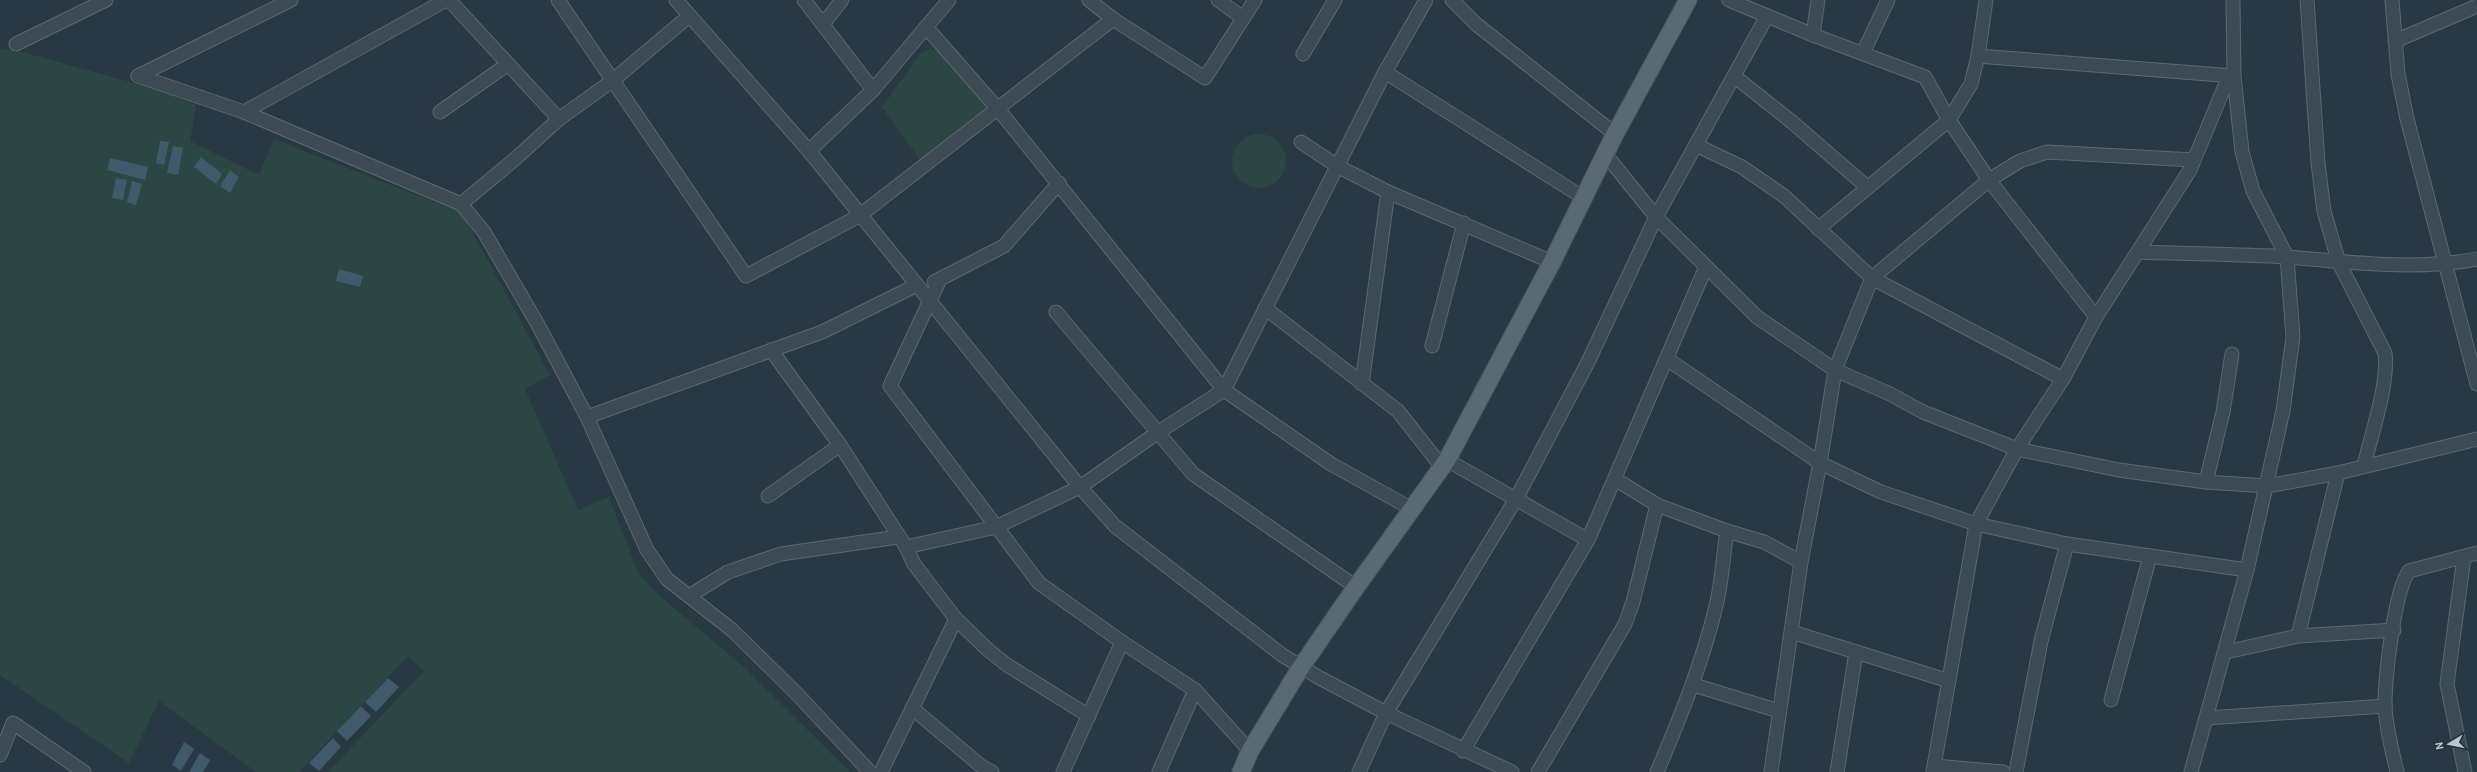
<svg xmlns="http://www.w3.org/2000/svg" width="2477" height="772" viewBox="0 0 2477 772" font-family="Barlow,sans-serif">
<style>
.green{fill:#2c4643}
.water{fill:#3f5a6b}
.lines{fill:none;stroke-linecap:round;stroke-linejoin:round}
.minor-casing{stroke:#5c6870;stroke-width:15}
.major-casing{stroke:#4a565f;stroke-width:19}
.minor{stroke:#3d4a53;stroke-width:13}
.major{stroke:#5b6973;stroke-width:17}
</style>
<rect width="100%" height="100%" fill="#293943"/>
<g class="green">
<path d="M0,48L15,50L159,90L196,105L190,141L259,175L274,139L462,213L550,375L525,389L578,510L609,497L638,572L654,591L745,668L850,772H328L424,671L408,656L299,772H256L159,701L129,763L0,675Z"/>
<path d="M930,48L939,50L989,107L920,160L882,107L921,53Z"/>
<circle cx="1259" cy="161" r="27"/>
</g>
<g class="water">
<path d="M160,141L169,142L164,165L156,163Z"/>
<path d="M173,146L183,148L178,175L167,173Z"/>
<path d="M201,157L222,174L216,184L194,167Z"/>
<path d="M110,158L148,167L145,180L107,170Z"/>
<path d="M230,170L239,177L230,193L220,186Z"/>
<path d="M116,178L127,180L123,200L112,198Z"/>
<path d="M132,181L142,184L136,205L127,202Z"/>
<path d="M339,269L363,276L360,287L336,281Z"/>
<path d="M388,678L399,687L376,712L365,702Z"/>
<path d="M361,706L371,716L347,741L337,731Z"/>
<path d="M333,738L341,747L319,771L309,763Z"/>
<path d="M184,742L194,749L181,771L172,765Z"/>
<path d="M200,753L210,760L203,772H189Z"/>
</g>
<g class="lines">
<g class="minor-casing">
<g id="minor">
<path d="M449,0L559,119"/>
<path d="M558,0L746,276L859,216L1113,19"/>
<path d="M676,0L809,151L1080,487L1115,526L1282,655L1318,677L1386,713L1512,772"/>
<path d="M804,0L873,90"/>
<path d="M1089,0L1113,19L1205,78L1255,0"/>
<path d="M1218,0L1243,18"/>
<path d="M1452,0L1476,24L1615,134"/>
<path d="M1729,0L1813,35L1925,77L1949,120L1989,180L2096,317"/>
<path d="M2307,0L2318,163L2324,211L2339,263L2385,353C2389,385 2371,434 2364,466"/>
<path d="M2392,0L2398,74L2407,119L2477,384"/>
<path d="M824,23L842,0"/>
<path d="M926,27L998,109L1224,390L1331,464L1412,509"/>
<path d="M1813,35L1818,0"/>
<path d="M2395,41L2477,6"/>
<path d="M16,44L106,0"/>
<path d="M1863,53L1888,0"/>
<path d="M1303,54L1335,0"/>
<path d="M1978,56L2234,76"/>
<path d="M1385,72L1584,198"/>
<path d="M138,76L244,112L461,204L484,232L537,323L587,417L647,550L667,579L732,630L797,694L870,772"/>
<path d="M138,76L291,0"/>
<path d="M1734,76L1792,122L1867,187"/>
<path d="M244,112L446,0"/>
<path d="M440,112L508,64"/>
<path d="M1301,142L1337,166L1388,192L1552,262"/>
<path d="M1696,145L1742,167L1784,196L1872,278L2063,379"/>
<path d="M809,151L873,90L949,0"/>
<path d="M1606,155L1656,217L1757,317L1835,370L1890,394L1923,412L2017,449L2119,470L2206,482L2267,486L2338,473L2477,439"/>
<path d="M461,204L515,159L559,119L612,81L689,16"/>
<path d="M1818,229L1949,120L1971,84L1978,56L1986,0"/>
<path d="M2139,252C2188,254 2238,254 2287,257C2350,262 2414,271 2477,259"/>
<path d="M940,279L890,386L1039,583L1122,642L1195,690L1250,751"/>
<path d="M934,282L1004,246L1059,183"/>
<path d="M1265,308L1398,411L1442,467"/>
<path d="M1056,312L1193,474L1356,587"/>
<path d="M1432,346L1464,223"/>
<path d="M771,350L840,445L906,547L914,564L956,619L987,649L1007,665L1089,716"/>
<path d="M1667,359L1820,463L1881,492L1976,524L2067,544L2247,570"/>
<path d="M1362,384L1388,192"/>
<path d="M587,417L822,332L917,285"/>
<path d="M1447,460L1588,540"/>
<path d="M1615,479L1657,505L1727,531L1764,542L1801,562"/>
<path d="M2206,482L2223,412L2232,354"/>
<path d="M768,496L840,445"/>
<path d="M906,547L996,527L1080,487L1157,433L1224,390L1385,72L1426,0"/>
<path d="M2464,557L2447,684L2465,772"/>
<path d="M689,596L728,572L781,554L898,537"/>
<path d="M1792,632L1949,681"/>
<path d="M2298,636L2338,473"/>
<path d="M2226,652L2298,636L2394,630"/>
<path d="M1694,685L1779,711"/>
<path d="M2111,700L2150,556"/>
<path d="M912,708L981,766L992,772"/>
<path d="M2207,718L2385,706"/>
<path d="M1463,751L1588,540L1705,269"/>
<path d="M0,755L13,723L84,772"/>
<path d="M1934,766L2003,772"/>
<path d="M881,772L956,619"/>
<path d="M1063,772L1122,642"/>
<path d="M1159,772L1195,690"/>
<path d="M1359,772L1386,713L1516,499L1588,362L1656,217L1767,16"/>
<path d="M1538,772L1625,624L1633,602L1657,505"/>
<path d="M1657,772C1680,718 1702,664 1716,606C1722,582 1723,556 1727,531"/>
<path d="M1771,772L1801,562L1820,463L1835,370L1872,278L1989,180L2020,161L2047,152L2194,160"/>
<path d="M1837,772L1856,652"/>
<path d="M1933,772L1976,524L2017,449L2063,379L2096,317L2190,170L2229,76"/>
<path d="M2016,772L2041,641L2067,544"/>
<path d="M2191,772L2247,570L2283,411L2293,337L2287,257L2253,191L2242,152L2234,76L2233,0"/>
<path d="M2397,772C2392,750 2386,728 2385,706C2385,679 2394,591 2409,571L2477,553"/>
</g>
</g>
<g class="major-casing">
<path id="major" d="M1241,772L1250,751L1301,667L1356,587L1447,460L1552,262L1615,134L1688,0"/>
</g>
<use href="#minor" class="minor"/>
<use href="#major" class="major"/>
</g>
<g transform="translate(2449 744) rotate(260)" stroke="#222f38" stroke-width="3" paint-order="stroke">
<path d="M0-3L7 15L0 10L-7 15Z" fill="#bbc5cc"/>
<text y="-6" font-size="11" font-weight="bold" text-anchor="middle" fill="#bbc5cc">N</text>
</g>
</svg>
